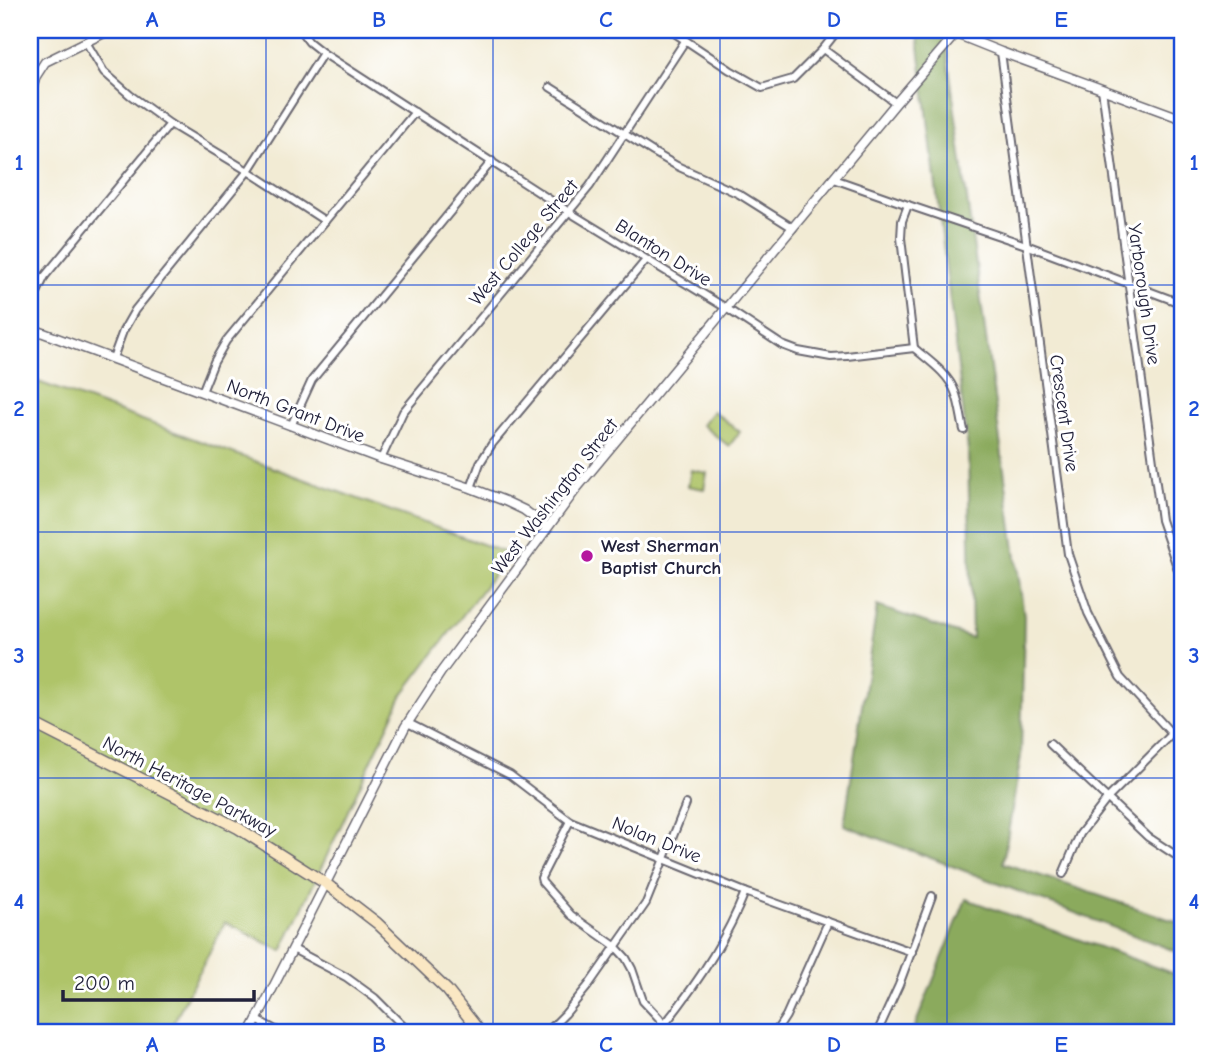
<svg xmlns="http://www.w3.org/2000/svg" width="1213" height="1063" viewBox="0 0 1213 1063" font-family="'Comic Neue',sans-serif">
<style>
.green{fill:#afc469;stroke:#687352;stroke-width:2}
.forest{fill:#8baa5d;stroke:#56664c;stroke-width:2}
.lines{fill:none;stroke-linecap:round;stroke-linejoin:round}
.minor-casing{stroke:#6b6871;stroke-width:10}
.tertiary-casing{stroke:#6b6871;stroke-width:11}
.secondary-casing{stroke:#6b6871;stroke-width:13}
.minor{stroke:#fff;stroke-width:6}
.tertiary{stroke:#fff;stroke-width:8}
.secondary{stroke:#fae7c3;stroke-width:10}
.grid{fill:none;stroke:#1d4ed8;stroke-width:2;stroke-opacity:0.55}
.poi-dot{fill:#b5179e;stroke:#fff;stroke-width:2.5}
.labels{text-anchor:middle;stroke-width:6;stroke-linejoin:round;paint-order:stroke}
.street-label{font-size:19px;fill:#22223b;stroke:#fff}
.poi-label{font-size:19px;font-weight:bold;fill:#22223b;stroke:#fff;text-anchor:start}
.neatline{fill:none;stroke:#1d4ed8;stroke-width:2.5}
.grid-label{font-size:23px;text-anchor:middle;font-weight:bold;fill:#1d4ed8}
</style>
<rect width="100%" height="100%" fill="#fff"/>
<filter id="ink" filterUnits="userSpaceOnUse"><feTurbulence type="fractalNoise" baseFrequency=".0143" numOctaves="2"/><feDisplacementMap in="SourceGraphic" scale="14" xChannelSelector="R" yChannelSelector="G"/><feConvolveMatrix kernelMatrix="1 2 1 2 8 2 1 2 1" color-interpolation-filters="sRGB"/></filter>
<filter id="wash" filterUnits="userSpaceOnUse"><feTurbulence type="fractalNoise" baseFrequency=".00686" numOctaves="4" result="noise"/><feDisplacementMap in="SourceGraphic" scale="28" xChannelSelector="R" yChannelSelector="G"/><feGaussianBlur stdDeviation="1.57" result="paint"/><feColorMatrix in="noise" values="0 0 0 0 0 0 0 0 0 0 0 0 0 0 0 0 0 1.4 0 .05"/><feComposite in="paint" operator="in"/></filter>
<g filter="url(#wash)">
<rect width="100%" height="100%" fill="#f2ebd4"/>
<g class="green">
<path d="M30,379L509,554L403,694L282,951L225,922L168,1033H30Z"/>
<path d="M713,411L740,432L729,446L702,425Z"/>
<path d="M691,470L707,473L704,489L688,486Z"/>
</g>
<g class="forest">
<path d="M917,30H944L1024,616L1021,756L1003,863L1183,924V954L844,825L877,606L972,638L968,450Z"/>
<path d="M966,899L1183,977V1033H912Z"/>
</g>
</g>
<g filter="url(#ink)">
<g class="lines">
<g class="minor-casing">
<g id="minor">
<path d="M214,30L215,36"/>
<path d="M300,30L309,42L323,53L569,212L726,308L782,345L798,351L831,357L847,356L914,348"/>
<path d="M670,30L730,70L762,88L793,79L823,49L838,30"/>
<path d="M86,42L104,72L130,95L170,124L248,171L325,221"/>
<path d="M823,49L896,103"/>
<path d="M1001,52L1068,554L1088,613L1120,677L1172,734L1183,744"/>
<path d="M550,87L653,152L677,166L739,194L793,228"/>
<path d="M1102,89L1161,520L1183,584"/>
<path d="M834,179L908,205L1026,245L1183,304"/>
<path d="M908,205L902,221L901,238L914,348"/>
<path d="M30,307L45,276L170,124"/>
<path d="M914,348C928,360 949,374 955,392C960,404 961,418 964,430"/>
<path d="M113,358L123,331L135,310L248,171L323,53"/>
<path d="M202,392L214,362L226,341L415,112"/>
<path d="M291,426L312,380L492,161"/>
<path d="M381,459L403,412L590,186L685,41"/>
<path d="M471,488L480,463L492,444L646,260"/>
<path d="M408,723L510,775L570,821L745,892L912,952"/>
<path d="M1050,744L1148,837L1183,860"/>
<path d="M570,821L541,878L542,882L571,915L615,946L626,958L632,969L643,1001L659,1018L669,1033"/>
<path d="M1063,874L1080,834L1107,799L1183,723"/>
<path d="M293,949L346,977L375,998L410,1033"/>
<path d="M257,1020L281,1033"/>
<path d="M664,1025C697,984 726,941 745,892"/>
<path d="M546,1033L565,1014L588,986L646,903L686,804"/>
<path d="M775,1033L786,1016L828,922"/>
<path d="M877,1033L899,985L932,896"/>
</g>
</g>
<g class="tertiary-casing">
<g id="tertiary">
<path d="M956,34L1001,52L1183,119"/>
<path d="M30,145L32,89L36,76L45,62L110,30"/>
<path d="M30,328L381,459L471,488L505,501L524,510L547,527"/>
<path d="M250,1033L405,727L441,672L577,488L896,103L959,30"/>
</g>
</g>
<g class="secondary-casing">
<path id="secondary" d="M30,722L238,828L325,883L377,923L447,990L481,1033"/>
</g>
<use href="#minor" class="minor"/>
<use href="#tertiary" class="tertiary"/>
<use href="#secondary" class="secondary"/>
</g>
</g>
<path class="grid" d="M266,30V1033M493,30V1033M720,30V1033M947,30V1033M30,285H1183M30,532H1183M30,778H1183"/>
<circle class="poi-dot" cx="587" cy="556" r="7"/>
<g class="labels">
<g class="street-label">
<text transform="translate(523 242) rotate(-50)" y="7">West College Street</text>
<text transform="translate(664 252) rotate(32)" y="7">Blanton Drive</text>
<text transform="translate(1145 294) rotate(82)" y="7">Yarborough Drive</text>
<text transform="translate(296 410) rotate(21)" y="7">North Grant Drive</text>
<text transform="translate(1065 413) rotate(82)" y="7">Crescent Drive</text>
<text transform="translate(554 496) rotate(-52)" y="7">West Washington Street</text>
<text transform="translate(190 786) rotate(28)" y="7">North Heritage Parkway</text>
<text transform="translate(657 839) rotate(22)" y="7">Nolan Drive</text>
</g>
<g class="poi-label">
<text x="601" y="552">West Sherman<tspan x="601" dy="22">Baptist Church</tspan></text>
</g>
</g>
<rect width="1213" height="1063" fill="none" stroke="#fff" stroke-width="77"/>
<path d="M63 990v10h191v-10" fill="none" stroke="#22223b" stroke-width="3.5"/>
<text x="74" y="990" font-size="21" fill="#22223b" stroke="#ffffff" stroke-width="5" paint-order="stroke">200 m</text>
<rect x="38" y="38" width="1136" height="986" class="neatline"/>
<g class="grid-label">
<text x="152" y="27">A</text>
<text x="379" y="27">B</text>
<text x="606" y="27">C</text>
<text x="834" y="27">D</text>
<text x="1061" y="27">E</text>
<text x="19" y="170">1</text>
<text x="1194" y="170">1</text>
<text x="19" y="416">2</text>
<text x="1194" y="416">2</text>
<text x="19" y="663">3</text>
<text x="1194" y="663">3</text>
<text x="19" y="909">4</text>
<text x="1194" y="909">4</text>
<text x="152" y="1052">A</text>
<text x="379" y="1052">B</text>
<text x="606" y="1052">C</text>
<text x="834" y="1052">D</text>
<text x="1061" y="1052">E</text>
</g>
</svg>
